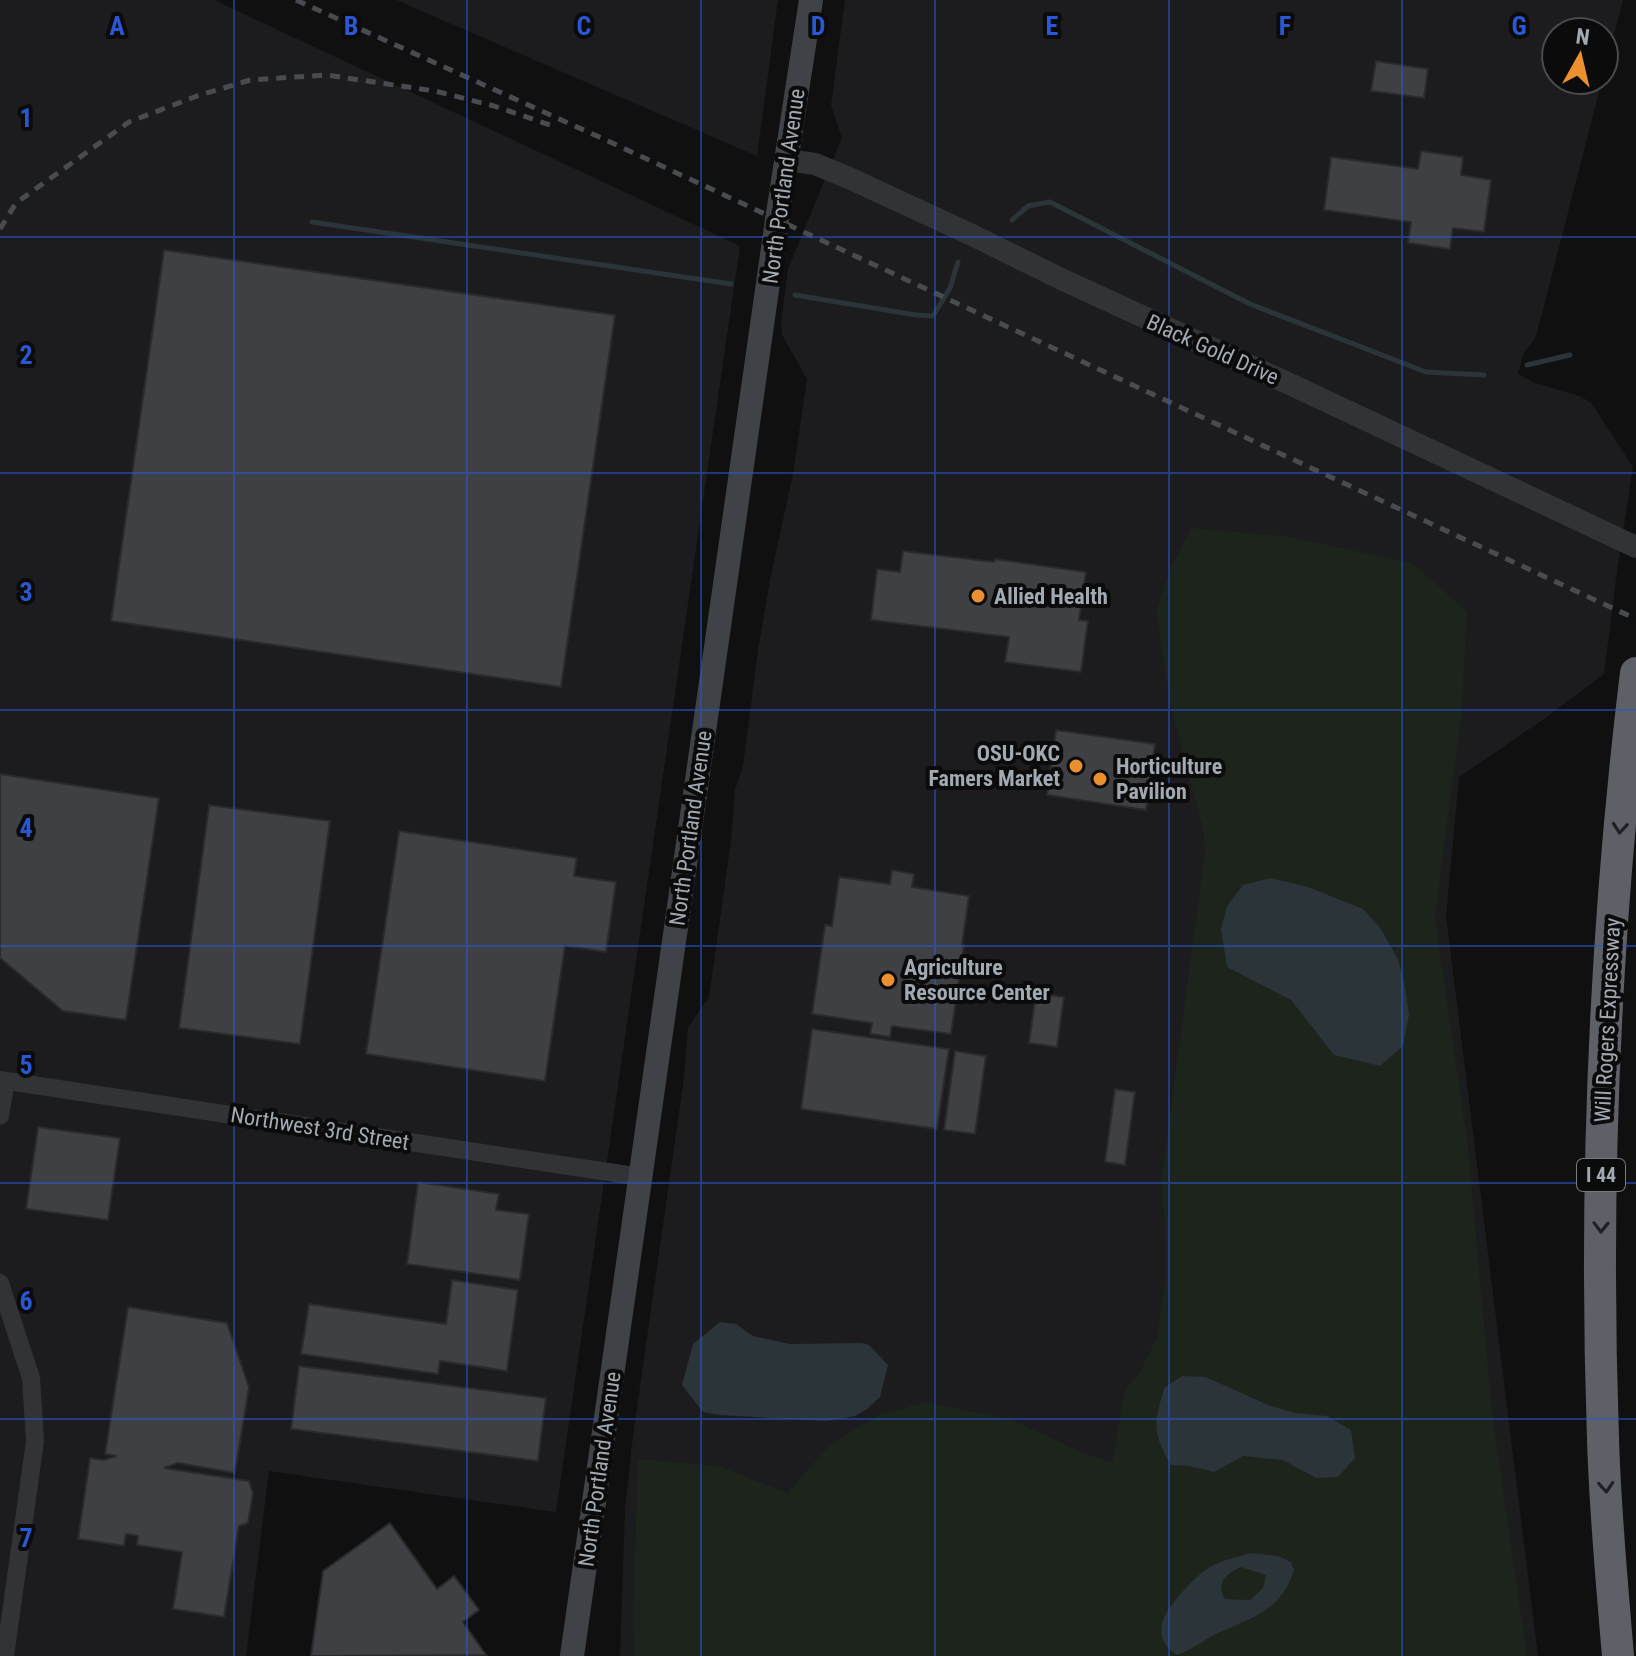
<svg xmlns="http://www.w3.org/2000/svg" width="1636" height="1656" viewBox="0 0 1636 1656" font-family="'Roboto Condensed',sans-serif">
<style>
.built{fill:#1c1c1e}
.green{fill:#1c241c}
.water{fill:#2a3439;fill-rule:evenodd}
.lines{fill:none;stroke-linecap:round;stroke-linejoin:round}
.stream{stroke:#2a3439;stroke-width:5}
.building{fill:#3f4044;stroke:#2a2a2d;stroke-width:2}
.minor{stroke:#313336;stroke-width:18}
.tertiary{stroke:#313336;stroke-width:22}
.secondary{stroke:#3f4246;stroke-width:24}
.motorway{stroke:#5d6167;stroke-width:32}
.rail{stroke:#484b4f;stroke-width:5;stroke-dasharray:10 8;stroke-linecap:butt}
.oneway{stroke:#202023}
.grid{fill:none;stroke:#2a57d4;stroke-width:2;stroke-opacity:0.55}
.poi-dot{fill:#eb902e;stroke:#0b0b0c;stroke-width:3}
.labels{text-anchor:middle;stroke-width:8;stroke-linejoin:round;paint-order:stroke}
.shield{fill:#0b0b0c;stroke:#747a80;stroke-width:2}
.shield-label{font-size:20px;font-weight:bold;fill:#a1a9b2}
.street-label{font-size:22px;fill:#a1a9b2;stroke:#0b0b0c}
.poi-label{font-size:22px;font-weight:bold;fill:#a1a9b2;stroke:#0b0b0c;text-anchor:start}
.grid-label{font-size:26px;text-anchor:middle;font-weight:bold;fill:#2a57d4;stroke:#0b0b0c;stroke-width:8;stroke-linejoin:round;paint-order:stroke}
</style>
<rect width="100%" height="100%" fill="#101011"/>
<g class="built">
<path d="M0,0H214L740,246L556,1512L269,1471L246,1656H0Z"/>
<path d="M396,0H778L757,156Z"/>
<path d="M845,0H1623L1604,73V32H1556V80H1602L1543,310L1535,339L1524,352L1518,374L1535,383L1580,396L1591,403L1633,467L1617,571L1604,674L1541,721L1459,777L1446,916L1538,1656H620L625,1509L633,1436L684,1077L688,1027L709,997L731,841L735,790L743,766L758,650L770,580L793,474L807,379L782,335L781,324L788,269L842,138L831,105Z"/>
</g>
<path class="green" d="M1191,528L1285,536L1412,563L1467,611L1462,708L1435,917L1468,1148L1492,1412L1527,1656H634L633,1616L638,1459L719,1466L787,1493L829,1446L878,1415L927,1402L1012,1420L1086,1454L1112,1462L1125,1390L1141,1370L1157,1338L1166,1275L1165,1226L1161,1182L1205,852L1203,829L1171,707L1156,612L1169,571Z"/>
<g class="water">
<path d="M1271,878L1308,887L1363,909L1381,929L1398,959L1405,987L1409,1015L1403,1046L1380,1066L1334,1055L1291,1000L1227,967L1221,929L1227,906L1243,885Z"/>
<path d="M720,1322L736,1324L753,1336L790,1344L861,1343L869,1345L888,1365L880,1397L867,1409L855,1416L826,1421L720,1415L703,1412L682,1385L693,1344Z"/>
<path d="M1182,1376L1206,1377L1268,1405L1295,1413L1327,1416L1351,1430L1355,1458L1338,1477L1316,1478L1283,1460L1243,1456L1214,1472L1189,1466L1171,1465C1152,1433 1154,1424 1164,1388Z"/>
<path d="M1251,1553L1278,1556L1291,1562L1294,1570C1280,1613 1253,1616 1216,1634C1202,1641 1192,1650 1177,1655C1166,1649 1159,1637 1162,1624C1165,1608 1196,1575 1210,1567C1222,1560 1237,1557 1251,1553ZM1241,1567L1266,1575L1263,1588L1250,1600L1225,1599C1215,1583 1227,1573 1241,1567Z"/>
</g>
<g class="lines">
<g class="stream">
<path d="M1012,220L1028,206L1050,202L1250,304L1426,372L1484,375"/>
<path d="M312,222L731,284"/>
<path d="M795,295L916,315L933,316L950,288L958,262"/>
<path d="M1527,365L1570,355"/>
</g>
</g>
<g class="building">
<path d="M1376,61L1428,69L1424,98L1371,91Z"/>
<path d="M1421,151L1463,157L1461,175L1491,180L1484,232L1453,228L1450,249L1408,243L1411,222L1324,210L1331,157L1418,169Z"/>
<path d="M164,250L615,315L561,687L111,621Z"/>
<path d="M903,551L994,562L995,559L1086,572L1079,620L1088,621L1081,672L1005,662L1009,637L871,620L877,569L900,572Z"/>
<path d="M1056,730L1155,744L1146,810L1047,795Z"/>
<path d="M0,774L159,798L126,1020L63,1011L0,958Z"/>
<path d="M209,805L330,821L300,1044L179,1028Z"/>
<path d="M399,831L577,858L574,876L616,882L606,952L565,946L545,1081L366,1054Z"/>
<path d="M892,870L914,874L912,887L969,896L962,945H964L951,1034L892,1026L890,1037L870,1034L872,1023L812,1014L825,925L832,926L839,877L890,884Z"/>
<path d="M1036,993L1064,997L1057,1047L1029,1043Z"/>
<path d="M812,1029L949,1049L937,1129L801,1109Z"/>
<path d="M955,1051L986,1056L975,1134L944,1130Z"/>
<path d="M1115,1089L1135,1092L1125,1165L1105,1162Z"/>
<path d="M38,1127L120,1138L108,1220L26,1209Z"/>
<path d="M418,1182L499,1194L496,1210L529,1214L520,1280L407,1264Z"/>
<path d="M452,1280L518,1290L507,1371L440,1361L438,1374L301,1354L309,1304L446,1324Z"/>
<path d="M128,1307L227,1323L249,1387L235,1473L178,1463L164,1468L249,1481L253,1493L248,1523L239,1526L224,1617L173,1609L182,1552L137,1545L138,1536L126,1534L124,1546L78,1539L90,1458L104,1460L117,1456L105,1454Z"/>
<path d="M299,1366L546,1398L538,1461L291,1429Z"/>
<path d="M390,1523L437,1589L454,1576L479,1610L463,1622L486,1655L311,1656L323,1571Z"/>
</g>
<g class="lines">
<g class="minor">
<path d="M0,1080L641,1177"/>
<path d="M0,1116L6,1081"/>
<path d="M0,1283L31,1378L35,1441L5,1656"/>
</g>
<path class="tertiary" d="M787,160L815,164L849,178L972,235L1059,278L1294,386L1636,547"/>
<path class="secondary" d="M572,1656L777,220L811,0"/>
<path class="motorway" d="M1618,1656C1612,1584 1605,1511 1603,1439C1594,1183 1605,927 1636,673"/>
<g class="rail">
<path d="M296,0L608,141L1636,619"/>
<path d="M0,229L16,203L129,122L197,96L250,80L326,75L435,91L494,106L550,125"/>
</g>
</g>
<defs><path id="oneway-chevron" d="M-2-3.5L2.5 0L-2 3.5" fill="none" stroke-width="1.6" stroke-linecap="round" stroke-linejoin="round" transform="scale(2)"/></defs>
<g class="oneway">
<use href="#oneway-chevron" transform="translate(1620 828) rotate(95)"/>
<use href="#oneway-chevron" transform="translate(1601 1227) rotate(91)"/>
<use href="#oneway-chevron" transform="translate(1606 1487) rotate(86)"/>
</g>
<path class="grid" d="M234,0V1656M467,0V1656M701,0V1656M935,0V1656M1169,0V1656M1402,0V1656M0,237H1636M0,473H1636M0,710H1636M0,946H1636M0,1183H1636M0,1419H1636"/>
<g class="poi-dot">
<circle cx="978" cy="596" r="8"/>
<circle cx="1076" cy="766" r="8"/>
<circle cx="1100" cy="779" r="8"/>
<circle cx="888" cy="980" r="8"/>
</g>
<g class="labels">
<rect class="shield" x="1577" y="1159" width="48" height="32" rx="6"/>
<g class="shield-label">
<text x="1601" y="1182">I 44</text>
</g>
<g class="street-label">
<text transform="translate(783 186) rotate(-82)" y="8">North Portland Avenue</text>
<text transform="translate(1213 349) rotate(24)" y="8">Black Gold Drive</text>
<text transform="translate(690 828) rotate(-82)" y="8">North Portland Avenue</text>
<text transform="translate(1607 1020) rotate(-87)" y="8">Will Rogers Expressway</text>
<text transform="translate(320 1128) rotate(9)" y="8">Northwest 3rd Street</text>
<text transform="translate(599 1469) rotate(-82)" y="8">North Portland Avenue</text>
</g>
<g class="poi-label">
<text x="994" y="604">Allied Health</text>
<text x="1060" y="761" text-anchor="end">OSU-OKC<tspan x="1060" dy="25">Famers Market</tspan></text>
<text x="1116" y="774">Horticulture<tspan x="1116" dy="25">Pavilion</tspan></text>
<text x="904" y="975">Agriculture<tspan x="904" dy="25">Resource Center</tspan></text>
</g>
</g>
<g class="grid-label">
<text x="117" y="35">A</text>
<text x="351" y="35">B</text>
<text x="584" y="35">C</text>
<text x="818" y="35">D</text>
<text x="1052" y="35">E</text>
<text x="1285" y="35">F</text>
<text x="1519" y="35">G</text>
<text x="26" y="127">1</text>
<text x="26" y="364">2</text>
<text x="26" y="601">3</text>
<text x="26" y="837">4</text>
<text x="26" y="1074">5</text>
<text x="26" y="1310">6</text>
<text x="26" y="1547">7</text>
</g>
<g transform="translate(1580 56) rotate(8)"><circle r="38" fill="#0b0b0c" stroke="#474a4e" stroke-width="2"/>
<path d="M0-6L14 30L0 20L-14 30Z" fill="#eb902e"/>
<text y="-12" font-size="22" font-weight="bold" text-anchor="middle" fill="#a1a9b2">N</text>
</g>
</svg>
